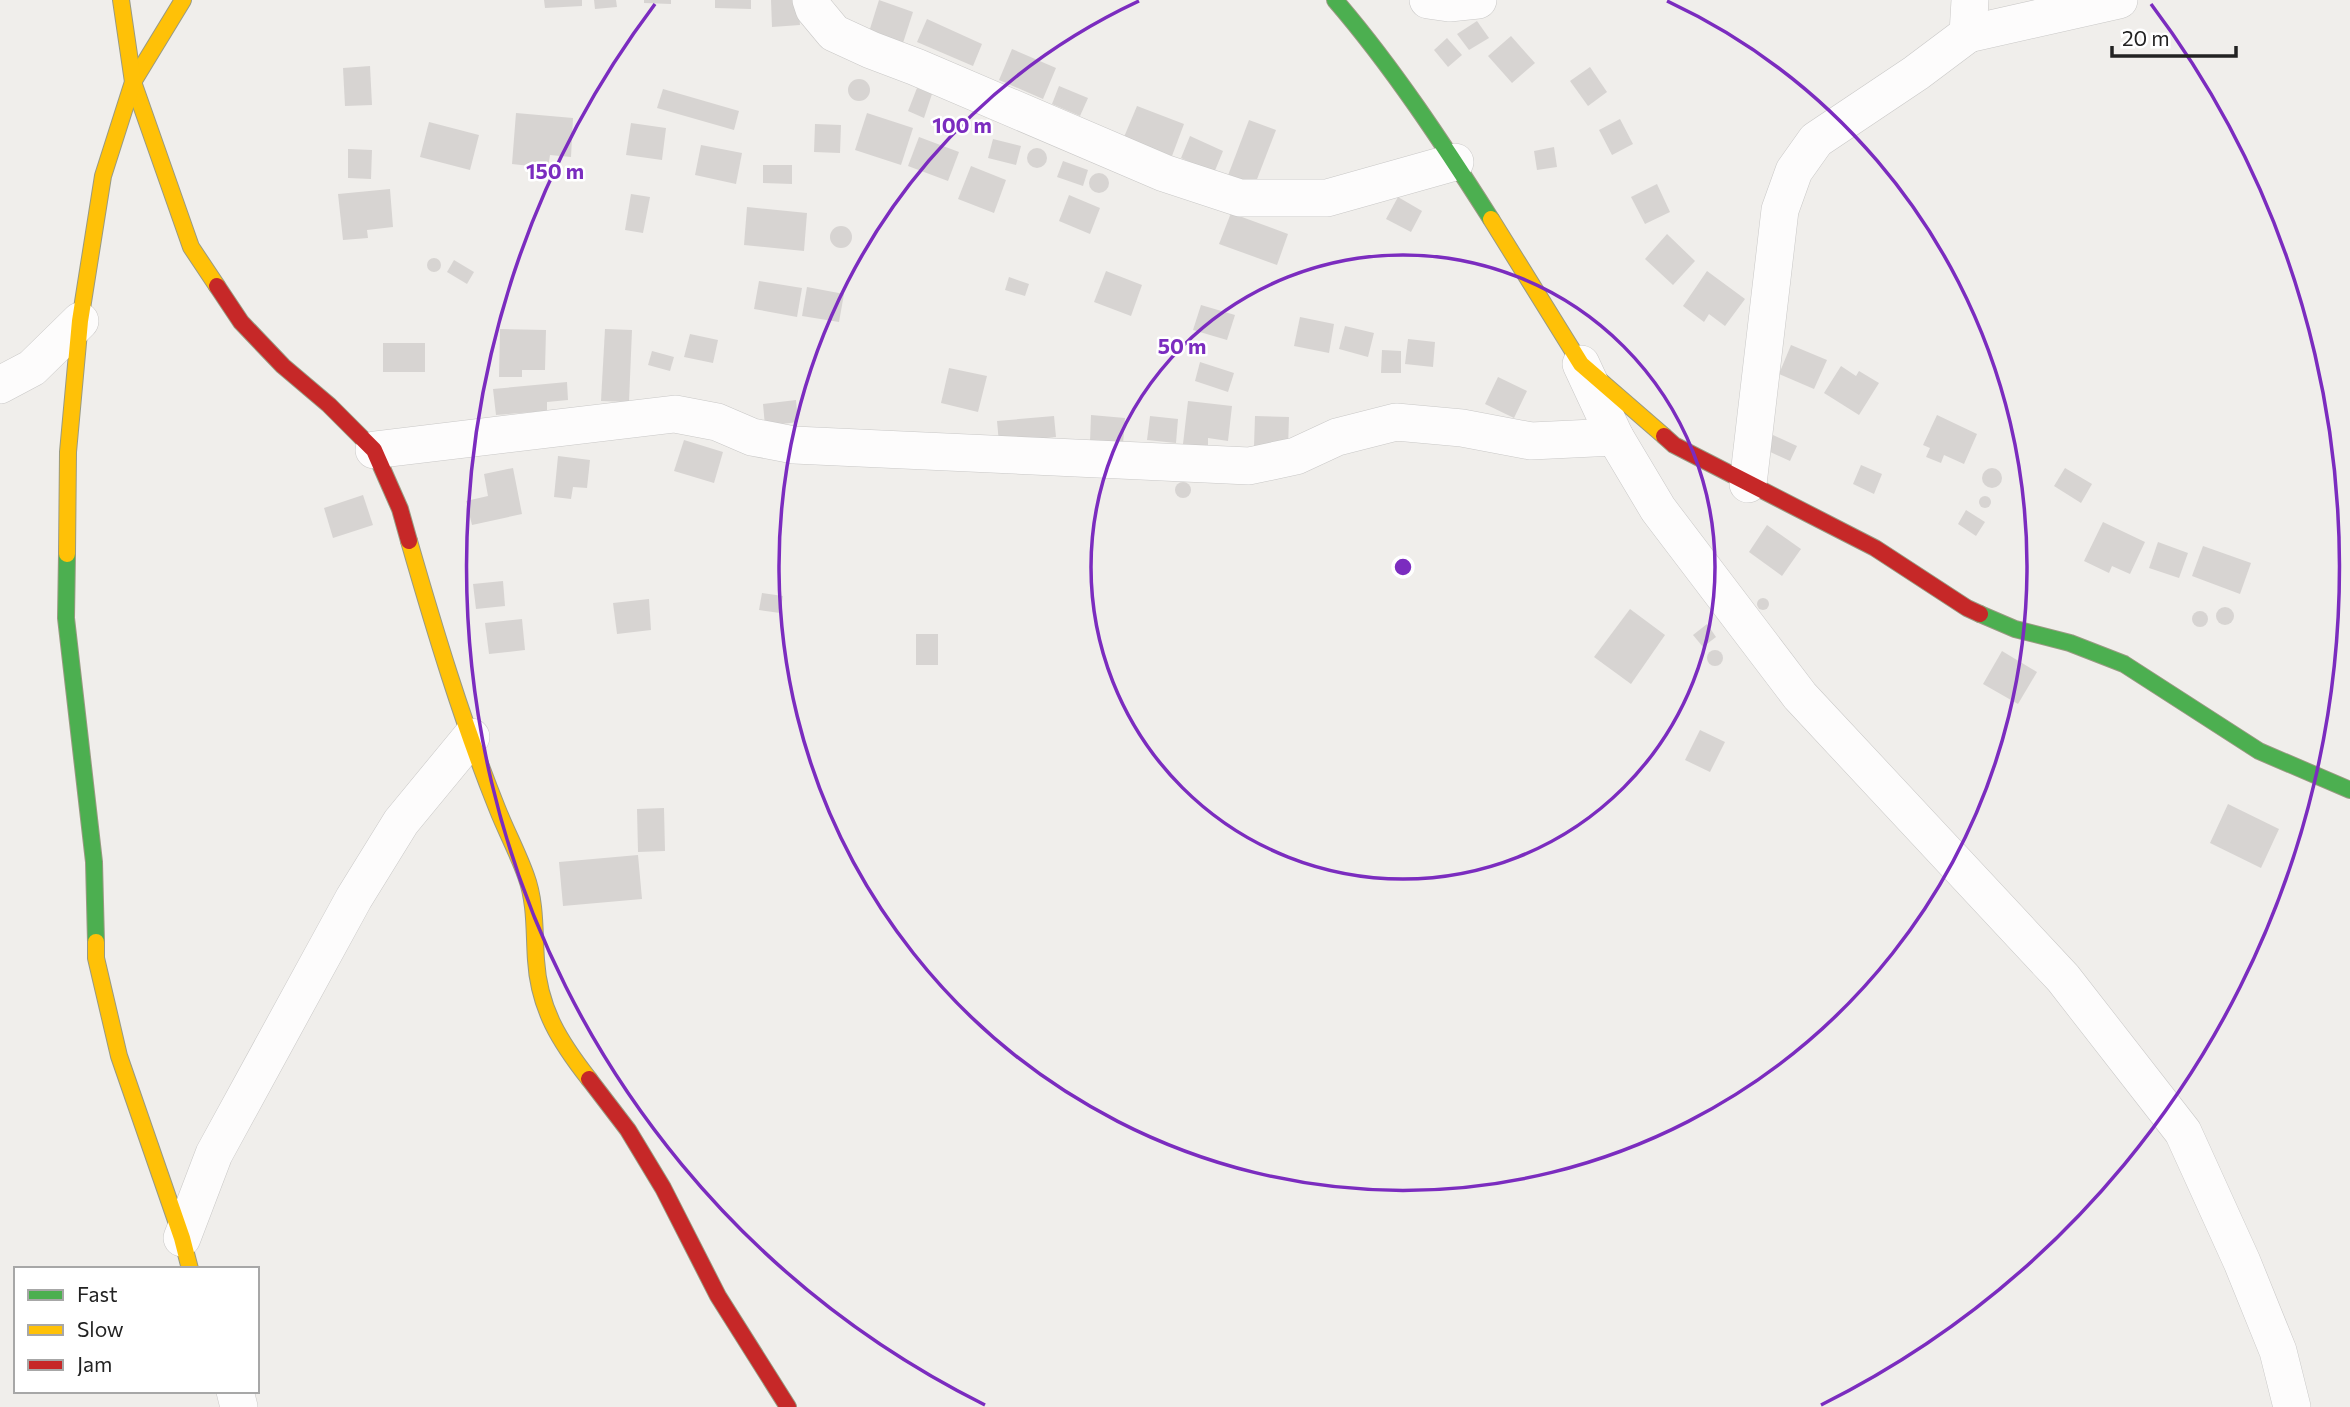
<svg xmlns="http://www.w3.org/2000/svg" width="2350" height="1407" viewBox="0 0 2350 1407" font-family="Commissioner,sans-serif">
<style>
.building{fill:#d7d4d2}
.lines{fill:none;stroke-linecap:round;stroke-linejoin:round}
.street-casing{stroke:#c9c8c7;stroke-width:38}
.fast-casing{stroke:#999a82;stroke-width:18}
.slow-casing{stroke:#999a82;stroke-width:18}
.jam-casing{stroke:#999a82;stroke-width:18}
.street{stroke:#fdfcfc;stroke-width:37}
.fast{stroke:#4caf50;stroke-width:16}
.slow{stroke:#ffc107;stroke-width:16}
.jam{stroke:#c62828;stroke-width:16}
.ring{fill:none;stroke:#7b2cbf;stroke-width:3.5}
.centre{fill:#7b2cbf;stroke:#fff;stroke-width:3.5}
.ring-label{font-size:21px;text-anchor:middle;font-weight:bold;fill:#7b2cbf;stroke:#fff;stroke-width:5;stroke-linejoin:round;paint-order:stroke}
</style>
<rect width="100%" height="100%" fill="#f0eeeb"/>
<g class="building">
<path d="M544,0H582V6L545,8Z"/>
<path d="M594,0H616L617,7L595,9Z"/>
<path d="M644,0H671V4L644,3Z"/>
<path d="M715,0H751V9L715,8Z"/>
<path d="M771,0H798L800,25L772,27Z"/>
<path d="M879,0L913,12L903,43L869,32Z"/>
<path d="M927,19L982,44L973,66L917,42Z"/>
<path d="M1477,21L1489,38L1469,50L1457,34Z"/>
<path d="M1511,36L1535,63L1512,83L1488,56Z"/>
<path d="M1447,38L1462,55L1448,67L1434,50Z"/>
<path d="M1012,49L1056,68L1043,99L999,80Z"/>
<path d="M370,66L372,105L345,106L343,68Z"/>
<path d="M1590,67L1607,92L1588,106L1570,81Z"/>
<circle cx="859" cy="90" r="11"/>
<path d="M1059,86L1088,98L1080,116L1052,104Z"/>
<path d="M917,88L932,94L924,118L908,111Z"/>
<path d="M663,89L739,111L734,130L657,108Z"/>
<path d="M1137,106L1184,124L1172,156L1124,137Z"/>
<path d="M516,113L573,118L571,157L550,155L548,168L512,164Z"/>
<path d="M867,113L913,128L901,165L855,150Z"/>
<path d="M1620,119L1633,144L1612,155L1599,130Z"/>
<path d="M1249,120L1276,130L1254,187L1227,178Z"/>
<path d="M429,122L479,135L470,170L420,157Z"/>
<path d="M631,123L666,128L662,160L626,155Z"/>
<path d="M815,124L841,125L840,153L814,152Z"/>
<path d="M1190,136L1223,151L1214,173L1181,158Z"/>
<path d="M919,137L959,152L948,181L908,166Z"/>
<path d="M993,139L1021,146L1016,165L988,158Z"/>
<path d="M701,145L742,153L736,184L695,175Z"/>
<path d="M1554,147L1557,167L1537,170L1534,151Z"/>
<circle cx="1037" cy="158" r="10"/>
<path d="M348,149L372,150L371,179L348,178Z"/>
<path d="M1063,161L1088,170L1083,186L1057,177Z"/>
<path d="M763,165H792V184L763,183Z"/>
<path d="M971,166L1006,180L994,213L958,199Z"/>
<circle cx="1099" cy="183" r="10"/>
<path d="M1657,184L1670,212L1645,224L1631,197Z"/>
<path d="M390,189L393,227L367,230L368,238L343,240L338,194Z"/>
<path d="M631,194L650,197L643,233L625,230Z"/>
<path d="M1069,195L1100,208L1090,234L1059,221Z"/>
<path d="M1398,197L1422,211L1411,232L1386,219Z"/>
<path d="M747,207L807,213L804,251L744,245Z"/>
<path d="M1231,213L1288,234L1277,265L1219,244Z"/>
<circle cx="841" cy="237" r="11"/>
<path d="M1667,234L1695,261L1673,285L1645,259Z"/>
<circle cx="434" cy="265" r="7"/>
<path d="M454,260L474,272L467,284L447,272Z"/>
<path d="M1106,271L1142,285L1131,316L1094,302Z"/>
<path d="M1707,271L1745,299L1725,326L1709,314L1704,322L1683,306Z"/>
<path d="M1009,277L1029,284L1025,296L1005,290Z"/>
<path d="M759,281L802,288L797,317L754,309Z"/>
<path d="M807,287L844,294L839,322L802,316Z"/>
<path d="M1201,305L1235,315L1227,340L1193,330Z"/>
<path d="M1300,317L1334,324L1329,353L1294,346Z"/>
<path d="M1345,326L1374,333L1368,357L1339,349Z"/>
<path d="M500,329L546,330L545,370H522V377H499Z"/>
<path d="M605,329L632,330L629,402L601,401Z"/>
<path d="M690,334L718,340L713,363L684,357Z"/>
<path d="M1408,339L1435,342L1433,367L1405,364Z"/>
<rect x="383" y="343" width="42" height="29"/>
<path d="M1791,345L1827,360L1814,389L1779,374Z"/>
<path d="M1382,350L1401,351V373H1381Z"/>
<path d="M652,351L674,357L670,371L648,365Z"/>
<path d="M1200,362L1234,373L1228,392L1195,381Z"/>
<path d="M1841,366L1856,376L1859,371L1879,383L1859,415L1824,393Z"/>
<path d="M949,368L987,376L978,412L941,403Z"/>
<path d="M1498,377L1527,391L1514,418L1485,404Z"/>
<path d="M567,382L568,400L547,402V411L496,415L493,389Z"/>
<path d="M796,400L798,422L765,426L763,404Z"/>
<path d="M1188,401L1232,406L1228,441L1208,438V447L1183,444Z"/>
<path d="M1091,415L1125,418L1123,444L1090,442Z"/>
<path d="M1937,415L1977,434L1964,464L1944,455L1941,463L1926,457L1930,448L1923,445Z"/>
<path d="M1054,416L1056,437L999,443L997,421Z"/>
<path d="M1150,416L1178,419L1176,443L1147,440Z"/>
<path d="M1255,416L1289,417L1288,448L1254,446Z"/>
<path d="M1773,435L1797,446L1790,461L1766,450Z"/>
<path d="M684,440L723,452L714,483L674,471Z"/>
<path d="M558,456L590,460L587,488L573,487L571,499L554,497Z"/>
<path d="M1861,465L1882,474L1874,494L1853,484Z"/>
<path d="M513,468L522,514L472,525L466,501L488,496L484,474Z"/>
<path d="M2065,468L2092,484L2081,503L2054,486Z"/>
<circle cx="1992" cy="478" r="10"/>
<circle cx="1183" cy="490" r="8"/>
<path d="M363,495L373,525L333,538L324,508Z"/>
<circle cx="1985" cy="502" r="6"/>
<path d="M1966,510L1985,522L1976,536L1958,524Z"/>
<path d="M2103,522L2145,542L2130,574L2112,566L2109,573L2084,561Z"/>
<path d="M1767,525L1801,549L1782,576L1749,552Z"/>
<path d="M2158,542L2188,553L2179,578L2149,568Z"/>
<path d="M2203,546L2251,563L2240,594L2192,576Z"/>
<path d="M503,581L505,606L476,609L473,584Z"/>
<path d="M762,593L783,596L780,613L759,610Z"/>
<circle cx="1763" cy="604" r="6"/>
<path d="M649,599L651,630L617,634L613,603Z"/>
<circle cx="2225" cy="616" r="9"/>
<path d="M1630,609L1665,635L1631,684L1594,657Z"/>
<circle cx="2200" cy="619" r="8"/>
<path d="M522,619L525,650L489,654L485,623Z"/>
<path d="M1707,624L1716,637L1703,647L1693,635Z"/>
<rect x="916" y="634" width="22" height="31"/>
<circle cx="1715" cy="658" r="8"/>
<path d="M2002,651L2037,672L2018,704L1983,684Z"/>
<path d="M1700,730L1725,742L1710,772L1685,760Z"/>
<path d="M2228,804L2279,829L2261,868L2210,843Z"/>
<path d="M664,808L665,851L638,852L637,809Z"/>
<path d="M638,855L642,899L563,906L559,862Z"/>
</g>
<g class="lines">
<g class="street-casing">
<g id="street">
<path d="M811,0L814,9L834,33L871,50L916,67L1164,173L1240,198H1327L1455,162"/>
<path d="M1428,0L1449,3L1478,0"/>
<path d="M1968,34L2119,0"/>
<path d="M1581,364L1615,437L1658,509L1800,696L2063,978L2183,1132L2242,1262L2278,1351L2292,1407"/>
<path d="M0,385L32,368L80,321"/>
<path d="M374,450L675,414L717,422L752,437L794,445L1249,466L1296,456L1337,437L1396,422L1462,428L1531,441L1615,437"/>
<path d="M1748,484L1780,210L1794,171L1816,140L1916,73L1968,34L1970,0"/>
<path d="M182,1238L214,1154L354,898L401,822L471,737"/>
<path d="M235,1391L239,1407"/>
</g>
</g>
<g class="fast-casing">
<g id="fast">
<path d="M1335,0C1392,66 1444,145 1491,219"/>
<path d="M67,554L66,618L94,862L96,942"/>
<path d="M1980,614L2015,629L2070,643L2124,664L2259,751L2350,790"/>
</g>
</g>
<g class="slow-casing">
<g id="slow">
<path d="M183,0L133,82L191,247L217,286"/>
<path d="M1491,219L1581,364L1664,436"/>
<path d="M409,541C435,631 462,721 497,808C506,831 518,853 526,876C536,903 534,932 536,960C539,1009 560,1042 589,1079"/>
<path d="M67,554L68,452L80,321L103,176L133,82L121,0"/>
<path d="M96,942V958L119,1056L182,1238L190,1269"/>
</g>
</g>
<g class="jam-casing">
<g id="jam">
<path d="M217,286L241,322L283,366L329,405L374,450L400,509L409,541"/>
<path d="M1664,436L1674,445L1875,548L1967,608L1980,614"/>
<path d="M589,1079L628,1130L663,1188L718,1296L788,1407"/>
</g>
</g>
<use href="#street" class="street"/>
<use href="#fast" class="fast"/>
<use href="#slow" class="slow"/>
<use href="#jam" class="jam"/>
</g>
<g class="ring">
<circle cx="1403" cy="567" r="312"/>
<path d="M1667 1A624 624 0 1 1 1139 1"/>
<path d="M985 1405A936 936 0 0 1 655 4M2151 4A936 936 0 0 1 1821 1405"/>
</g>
<circle cx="1403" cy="567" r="10" class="centre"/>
<g class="ring-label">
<text x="962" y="133">100 m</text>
<text x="555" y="179">150 m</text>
<text x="1182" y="354">50 m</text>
</g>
<rect x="14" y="1267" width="245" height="126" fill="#ffffff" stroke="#a7a7a7" stroke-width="2"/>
<rect x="28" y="1290" width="35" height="10" fill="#4caf50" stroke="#a7a7a7" stroke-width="2"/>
<text x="77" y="1302" font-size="21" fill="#222222">Fast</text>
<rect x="28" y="1325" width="35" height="10" fill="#ffc107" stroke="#a7a7a7" stroke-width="2"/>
<text x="77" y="1337" font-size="21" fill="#222222">Slow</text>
<rect x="28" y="1360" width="35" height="10" fill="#c62828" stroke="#a7a7a7" stroke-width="2"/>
<text x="77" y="1372" font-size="21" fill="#222222">Jam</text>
<path d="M2112 46v10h124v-10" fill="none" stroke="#222222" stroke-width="3.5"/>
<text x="2122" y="46" font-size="21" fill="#222222" stroke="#ffffff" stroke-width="5" paint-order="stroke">20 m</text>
</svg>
